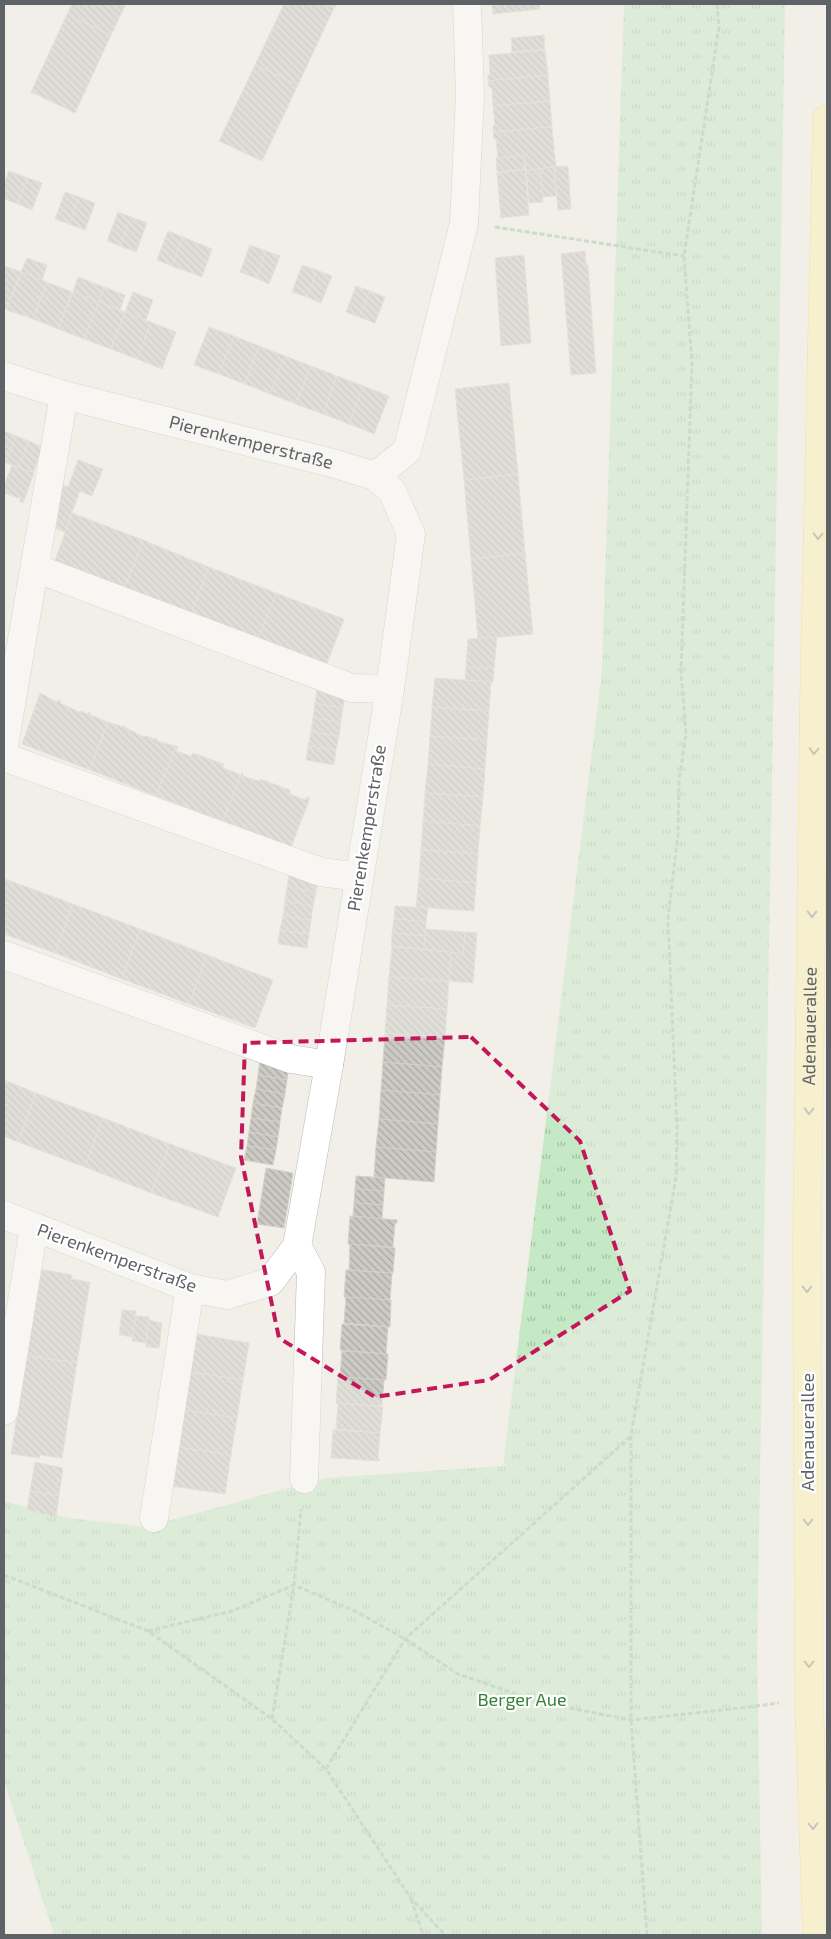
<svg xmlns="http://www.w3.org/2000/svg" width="831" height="1939" viewBox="0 0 831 1939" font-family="'Exo 2',sans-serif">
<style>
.grass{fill:url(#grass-tufts)}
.building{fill:url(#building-back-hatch);stroke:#d6d1c6}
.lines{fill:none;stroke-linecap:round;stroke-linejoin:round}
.minor-casing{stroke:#b5b8bc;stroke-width:29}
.major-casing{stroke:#f2c960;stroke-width:29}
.path{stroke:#9cc7a9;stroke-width:3;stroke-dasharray:5 2.5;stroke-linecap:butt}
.minor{stroke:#fff;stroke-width:28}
.major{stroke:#fff2af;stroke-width:28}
.oneway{stroke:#979581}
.marked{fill:none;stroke:#c2185b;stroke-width:4;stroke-dasharray:10 6;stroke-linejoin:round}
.labels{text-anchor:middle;stroke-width:4.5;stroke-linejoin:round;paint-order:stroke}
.street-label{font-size:18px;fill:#5f6368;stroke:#fff}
.park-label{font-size:18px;fill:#348238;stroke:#fff}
</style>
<defs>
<pattern id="grass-tufts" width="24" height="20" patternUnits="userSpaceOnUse" patternTransform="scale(1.25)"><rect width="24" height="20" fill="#c5e8c5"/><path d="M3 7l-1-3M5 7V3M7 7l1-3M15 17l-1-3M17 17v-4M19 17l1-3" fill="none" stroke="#a3c0a4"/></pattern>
<pattern id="building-back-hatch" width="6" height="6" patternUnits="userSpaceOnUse" patternTransform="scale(1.25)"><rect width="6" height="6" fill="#cccac5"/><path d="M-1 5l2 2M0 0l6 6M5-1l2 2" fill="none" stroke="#a9a8a4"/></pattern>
</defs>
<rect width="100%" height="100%" fill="#f1efe8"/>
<path class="grass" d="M624,4H785L757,1653L762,1935H54L4,1781V1501L69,1518L146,1527L326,1478L503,1466L602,671Z"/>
<g class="building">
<path d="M72,4H126L111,35L67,14Z"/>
<path d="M284,4H325L334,8L298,85L255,65Z"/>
<path d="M325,4H337L334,8Z"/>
<path d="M492,4H539L540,9L493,14Z"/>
<path d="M67,14L111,35L75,113L31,92Z"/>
<path d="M544,35L545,49L512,52L511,38Z"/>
<path d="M545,50L548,75L488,81V75L490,74L489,55Z"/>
<path d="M255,65L298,85L262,161L219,141Z"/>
<path d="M548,75L550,101L493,106L492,88L489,87L488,81Z"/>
<path d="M550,101L552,127L493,132V126L495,125L493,106Z"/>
<path d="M552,127L556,167L526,170L524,156L498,158L496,139H494L493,132Z"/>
<path d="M524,156L525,169L497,172L496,158Z"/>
<path d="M568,166L571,209L558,210L554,167Z"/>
<path d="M554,167L556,196L542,197L540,169Z"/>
<path d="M540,169L543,202L529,203L526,170Z"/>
<path d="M525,170L529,215L501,218L497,173Z"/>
<path d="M9,171L28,178L18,204L4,199V184Z"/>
<path d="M28,178L42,183L32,210L18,204Z"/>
<path d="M65,192L79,197L69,224L55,219Z"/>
<path d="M79,197L95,203L85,230L69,224Z"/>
<path d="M118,212L131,217L120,246L107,241Z"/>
<path d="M131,217L147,223L136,252L120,246Z"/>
<path d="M168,231L183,237L172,266L157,260Z"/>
<path d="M183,237L212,249L202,277L172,266Z"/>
<path d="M250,245L266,251L256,278L240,272Z"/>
<path d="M266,251L280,256L269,284L256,278Z"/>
<path d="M585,251L586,264L588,265L596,373L571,375L561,254Z"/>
<path d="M524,255L531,343L501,346L495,258Z"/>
<path d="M27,258L47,265L42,280L21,272Z"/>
<path d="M302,265L317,270L307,297L292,292Z"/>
<path d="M4,266L21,272L7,310L4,308Z"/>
<path d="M317,270L332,276L321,303L307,297Z"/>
<path d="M21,272L47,282L33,319L7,310Z"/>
<path d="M78,277L104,287L99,302L73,292Z"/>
<path d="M47,282L72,292L58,329L33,319Z"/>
<path d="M356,286L370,291L359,317L346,312Z"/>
<path d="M104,287L125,295L120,310L99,302Z"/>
<path d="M370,291L385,297L375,323L359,317Z"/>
<path d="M73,292L99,302L84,339L58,329Z"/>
<path d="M133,292L153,300L146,320L125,312Z"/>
<path d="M99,302L125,312L111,349L84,339Z"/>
<path d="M125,312L151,322L137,359L111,349Z"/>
<path d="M151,322L176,332L162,369L137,359Z"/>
<path d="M209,327L234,336L219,374L194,365Z"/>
<path d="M234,336L259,346L245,384L219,374Z"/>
<path d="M259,346L285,356L270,394L245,384Z"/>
<path d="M285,356L311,366L296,404L270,394Z"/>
<path d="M311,366L337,376L323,414L296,404Z"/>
<path d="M337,376L363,386L349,424L323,414Z"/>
<path d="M509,383L518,474L464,480L455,389Z"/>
<path d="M363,386L389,396L374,434L349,424Z"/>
<path d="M4,431L16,436L6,463L4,462Z"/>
<path d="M16,436L29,441L19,467L6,463Z"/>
<path d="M29,441L43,447L33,473L19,467Z"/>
<path d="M78,460L103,469L92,496L80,491L65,532L47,525L54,481L68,487Z"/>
<path d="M12,465L34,473L23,503L19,501L21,499L4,493V486Z"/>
<path d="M518,474L525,553L471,559L464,480Z"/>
<path d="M72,513L143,540L124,589L54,563Z"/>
<path d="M143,540L209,567L191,614L124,589Z"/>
<path d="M525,553L533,634L478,639L471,559Z"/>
<path d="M209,567L276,593L258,640L191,614Z"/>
<path d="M276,593L344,619L326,666L258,640Z"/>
<path d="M497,637L494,668L466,667L468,639Z"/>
<path d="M466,667L494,668L493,682L465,680Z"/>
<path d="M435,678L491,682L489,711L432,707Z"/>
<path d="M317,690L345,694L343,708L315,703Z"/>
<path d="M40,693L57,702L59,700L61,701L60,703L79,712L80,711L88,714L89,712L91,715L108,722L90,770L22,744Z"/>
<path d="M315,703L343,708L341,722L313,718Z"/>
<path d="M432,707L489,711L487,740L430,736Z"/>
<path d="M313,718L341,722L339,736L311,732Z"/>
<path d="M108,722L123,727L124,725L126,728L144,737L146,736L155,739L157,738V741L176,746L156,796L90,770Z"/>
<path d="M311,732L339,736L336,750L308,746Z"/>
<path d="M430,736L487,740L485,769L428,764Z"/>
<path d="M176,746L178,747L176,751L191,756L193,753L224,764L223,768L241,775L223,821L156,796Z"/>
<path d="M308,746L336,750L334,765L306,760Z"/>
<path d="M428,764L485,769L483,797L425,793Z"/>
<path d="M242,772L243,776L258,781L260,779L290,790V794L305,800L307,797L310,798L291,847L223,821Z"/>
<path d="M425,793L483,797L480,826L423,821Z"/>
<path d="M423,821L480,826L478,854L421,850Z"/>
<path d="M421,850L478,854L476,883L419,878Z"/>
<path d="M289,874L318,878L316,892L287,887Z"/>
<path d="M419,878L476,883L474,911L416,907Z"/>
<path d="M5,879L73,904L55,953L4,934V883Z"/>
<path d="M287,887L316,892L313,906L285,901Z"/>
<path d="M285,901L313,906L311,920L283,916Z"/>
<path d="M73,904L140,929L122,979L55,953Z"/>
<path d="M395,906L428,908L426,922L394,919Z"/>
<path d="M283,916L311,920L309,934L280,930Z"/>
<path d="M394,919L426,922L425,936L392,933Z"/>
<path d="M140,929L207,955L189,1004L122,979Z"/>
<path d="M426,929L465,932L463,954L424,949Z"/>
<path d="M280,930L309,934L307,948L278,944Z"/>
<path d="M465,932L477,933L473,983L449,981L451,953L463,954Z"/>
<path d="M392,933L425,936L424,949L391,946Z"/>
<path d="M392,947L451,952L449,981L389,977Z"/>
<path d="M207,955L273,980L255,1028L189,1004Z"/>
<path d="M389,977L449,981L447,1009L387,1005Z"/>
<path d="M387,1005L447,1009L445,1038L385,1033Z"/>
<path d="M385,1033L445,1038L442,1067L383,1062Z"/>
<path d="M260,1061L289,1066L287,1080L258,1075Z"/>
<path d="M383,1062L442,1067L440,1095L381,1090Z"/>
<path d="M258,1075L287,1080L285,1094L256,1089Z"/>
<path d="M4,1080L36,1093L18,1142L4,1136Z"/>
<path d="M256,1089L285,1094L282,1108L253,1103Z"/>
<path d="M381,1090L440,1095L438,1124L379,1119Z"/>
<path d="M36,1093L103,1118L85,1167L18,1142Z"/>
<path d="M253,1103L282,1108L280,1122L251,1118Z"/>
<path d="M103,1118L170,1144L151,1193L85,1167Z"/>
<path d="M251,1118L280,1122L278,1137L249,1132Z"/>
<path d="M379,1119L438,1124L436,1152L376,1147Z"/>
<path d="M249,1132L278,1137L276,1150L247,1146Z"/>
<path d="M170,1144L236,1168L218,1217L151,1193Z"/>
<path d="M247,1146L276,1150L273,1165L244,1160Z"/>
<path d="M376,1147L436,1152L434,1182L374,1177Z"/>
<path d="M266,1168L293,1173L284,1228L257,1224Z"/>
<path d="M356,1176L385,1178L384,1191L355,1189Z"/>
<path d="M355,1189L384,1191L383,1205L354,1203Z"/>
<path d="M354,1203L383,1205L382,1219L353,1216Z"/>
<path d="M350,1216L397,1220V1223H395L393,1247L348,1244Z"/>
<path d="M350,1244L395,1248L393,1273L349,1270Z"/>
<path d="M40,1269L72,1275L71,1279L90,1282L77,1363L26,1356Z"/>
<path d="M346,1270L392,1273L390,1300L344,1297Z"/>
<path d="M346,1297L391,1300L390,1327L344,1323Z"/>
<path d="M122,1310L136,1311L133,1337L119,1335Z"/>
<path d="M136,1316L149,1317L146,1343L132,1341Z"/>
<path d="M149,1320L162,1323L159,1348L146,1347Z"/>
<path d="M342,1324L388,1327L386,1354L340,1350Z"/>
<path d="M196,1334L249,1343L243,1380L190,1372Z"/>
<path d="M342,1351L388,1354L386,1380L340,1377Z"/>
<path d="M26,1356L77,1363L62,1458L40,1455L39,1458L11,1454Z"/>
<path d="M190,1372L243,1380L237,1418L184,1410Z"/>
<path d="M338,1377L384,1380L382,1406L336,1403Z"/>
<path d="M338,1403L383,1407L380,1433L336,1429Z"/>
<path d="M184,1410L237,1418L231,1455L178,1447Z"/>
<path d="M333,1430L380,1433L378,1459H380L379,1461L331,1458Z"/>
<path d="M178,1447L231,1455L225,1494L171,1486Z"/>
<path d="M35,1462L63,1468L59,1496L30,1491Z"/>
<path d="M30,1491L59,1496L56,1517L27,1510Z"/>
</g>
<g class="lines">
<g class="minor-casing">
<g id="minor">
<path id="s1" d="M4,376L64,395L332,463L375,476L392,491L411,534L390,689L329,1065L297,1246L270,1282L227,1295L190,1288L4,1215"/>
<path d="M375,476L407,451L464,223L470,95L467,4"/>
<path d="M35,568L352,688L390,689"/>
<path d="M4,745L64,395"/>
<path d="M4,757L321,872L359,877"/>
<path d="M4,955L291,1059L329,1065"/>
<path d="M297,1246L311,1272L304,1479"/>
<path d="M4,1411L34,1227"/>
<path d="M154,1518L190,1288"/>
</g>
</g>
<g class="major-casing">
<g id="major">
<path id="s2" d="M817,1935L809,1703L807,1240L814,703L827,119"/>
</g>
</g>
<g class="path">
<path d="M495,227L684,256"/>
<path d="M4,1575L148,1631L272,1719L326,1769L410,1897L445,1935"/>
<path d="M148,1631L232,1611L294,1585L357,1612L405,1639L458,1674L539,1702L631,1720L749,1707L779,1703"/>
<path d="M272,1719L294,1585L301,1509"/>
<path d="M326,1769L405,1639L631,1436"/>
<path d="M411,1899L423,1935"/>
<path d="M647,1935L631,1720V1435L676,1177L677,1128L668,919L678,834L679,781L686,734L681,672L692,363L684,256L719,27L717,4"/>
</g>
<use href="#minor" class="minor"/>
<use href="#major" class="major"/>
</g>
<defs><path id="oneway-chevron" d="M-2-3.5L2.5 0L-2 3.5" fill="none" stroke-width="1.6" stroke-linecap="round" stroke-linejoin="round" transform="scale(1.25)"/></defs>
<g class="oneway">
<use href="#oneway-chevron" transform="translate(818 536) rotate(91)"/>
<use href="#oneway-chevron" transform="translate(814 751) rotate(91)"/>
<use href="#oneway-chevron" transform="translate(812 914) rotate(91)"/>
<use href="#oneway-chevron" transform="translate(809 1111) rotate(91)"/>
<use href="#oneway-chevron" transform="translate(807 1289) rotate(90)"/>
<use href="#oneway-chevron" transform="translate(808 1522) rotate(90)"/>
<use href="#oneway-chevron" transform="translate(809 1664) rotate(90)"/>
<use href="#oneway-chevron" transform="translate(813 1826) rotate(88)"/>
</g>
<path d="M0 0H831V1939H0ZM471,1037L580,1141L630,1291L489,1380L375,1397L279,1338L241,1157L245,1043Z" fill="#f1efe8" fill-opacity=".55" fill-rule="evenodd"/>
<path class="marked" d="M471,1037L580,1141L630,1291L489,1380L375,1397L279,1338L241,1157L245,1043Z"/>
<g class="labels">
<g class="street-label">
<text dy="6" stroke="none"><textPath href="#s1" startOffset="256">Pierenkemperstraße</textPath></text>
<text transform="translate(367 828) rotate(-81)" y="6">Pierenkemperstraße</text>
<text dy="6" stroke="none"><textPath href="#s2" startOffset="909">Adenauerallee</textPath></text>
<text transform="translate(117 1258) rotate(20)" y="6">Pierenkemperstraße</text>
<text transform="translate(808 1432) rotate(-90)" y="6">Adenauerallee</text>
</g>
<g class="park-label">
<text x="522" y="1706">Berger Aue</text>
</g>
</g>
<rect width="831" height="1939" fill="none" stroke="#5f6368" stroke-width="10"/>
</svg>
